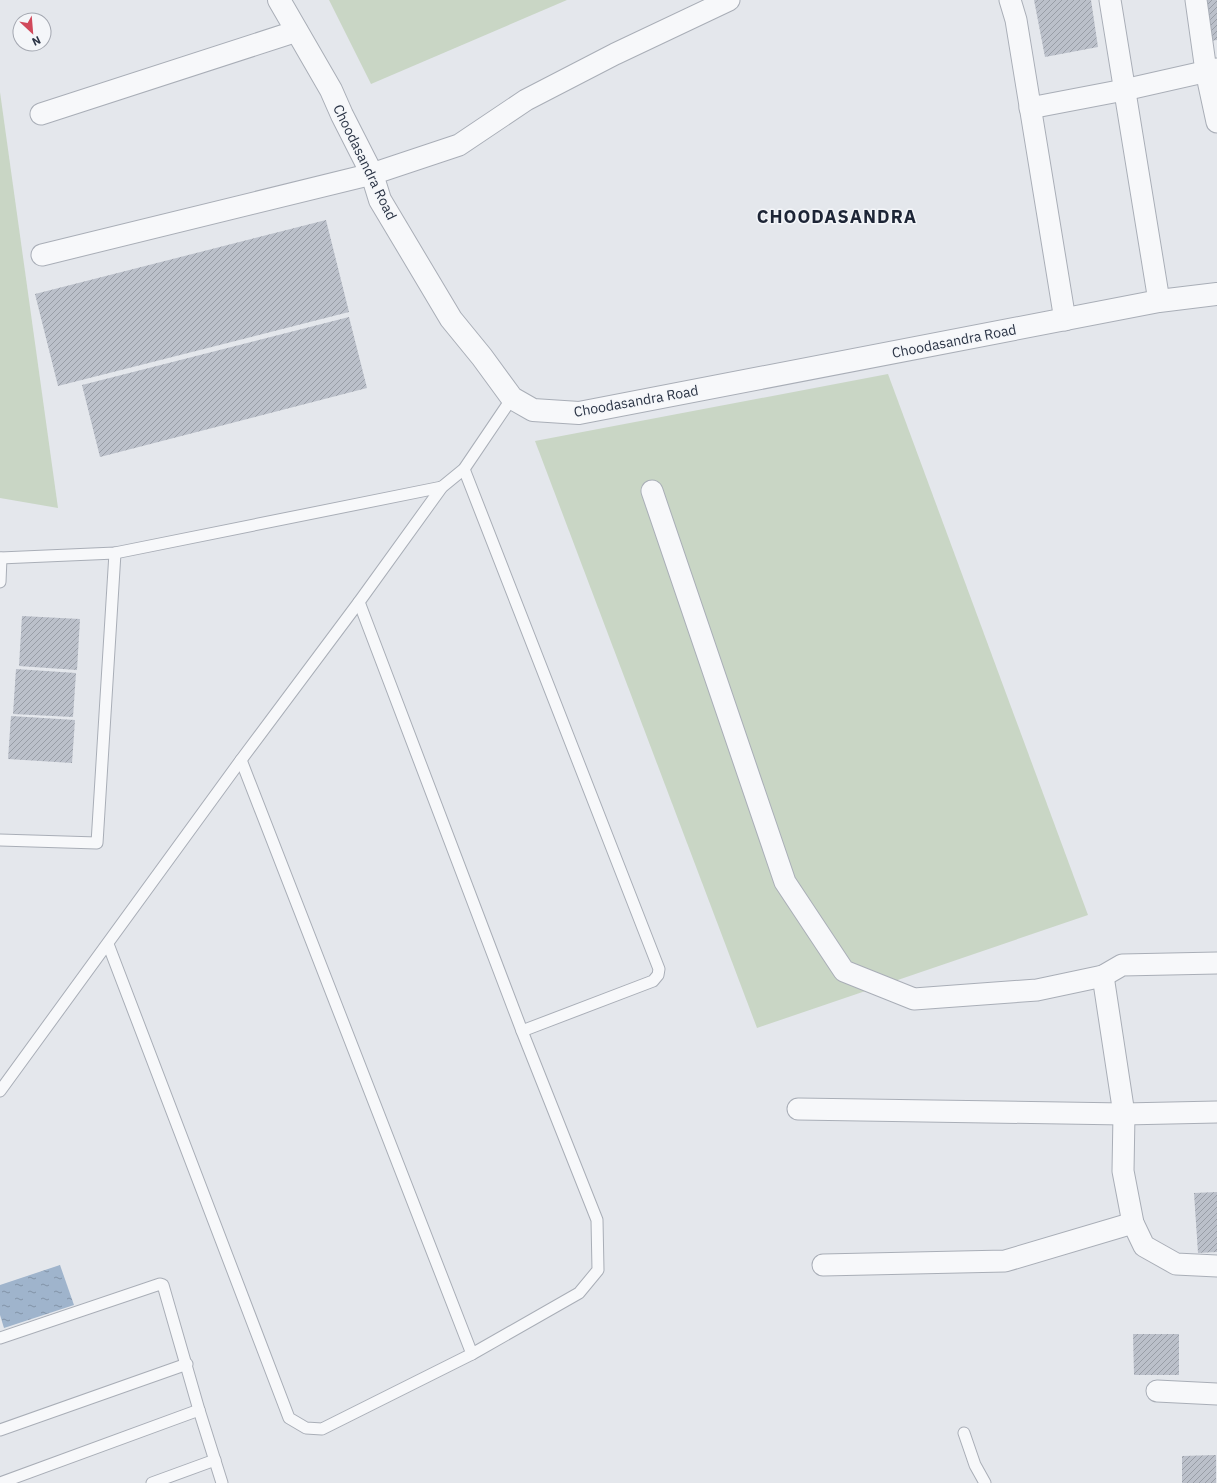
<svg xmlns="http://www.w3.org/2000/svg" width="1217" height="1483" viewBox="0 0 1217 1483" font-family="'IBM Plex Sans',sans-serif">
<style>
.grass{fill:#c9d6c5}
.water{fill:url(#water-ripples)}
.building{fill:url(#building-hatch)}
.lines{fill:none;stroke-linecap:round;stroke-linejoin:round}
.service-casing{stroke:#a9aeb7;stroke-width:13}
.minor-casing{stroke:#a9aeb7;stroke-width:23}
.tertiary-casing{stroke:#a9aeb7;stroke-width:24}
.service{stroke:#f7f8fa;stroke-width:11}
.minor{stroke:#f7f8fa;stroke-width:21}
.tertiary{stroke:#f7f8fa;stroke-width:22}
.labels{text-anchor:middle;stroke-width:3;stroke-linejoin:round;paint-order:stroke}
.street-label{font-size:14px;fill:#2b3445;stroke:#f4f6f9}
.district-label{font-size:18px;font-weight:bold;letter-spacing:1px;fill:#1d2536;stroke:#f4f6f9}
</style>
<defs>
<pattern id="water-ripples" width="26" height="14" patternUnits="userSpaceOnUse"><rect width="26" height="14" fill="#9fb4cc"/><path d="M2 4q2-2 4 0t4 0M15 11q2-2 4 0t4 0" fill="none" stroke="#8293a7"/></pattern>
<pattern id="building-hatch" width="6" height="6" patternUnits="userSpaceOnUse"><rect width="6" height="6" fill="#bbc0ca"/><path d="M-1 1l2-2M0 6l6-6M5 7l2-2" fill="none" stroke="#989da6"/></pattern>
</defs>
<rect width="100%" height="100%" fill="#e4e7ec"/>
<g class="grass">
<path d="M329,0H567L371,84Z"/>
<path d="M0,92L58,508L0,498Z"/>
<path d="M888,374L1088,915L757,1028L535,441Z"/>
</g>
<path class="water" d="M60,1265L74,1305L4,1328L0,1315V1285Z"/>
<g class="building">
<path d="M1034,0H1091L1098,47L1045,57Z"/>
<path d="M1199,0H1217V40L1205,42Z"/>
<path d="M326,220L349,312L58,386L35,294Z"/>
<path d="M349,317L367,388L100,457L82,385Z"/>
<path d="M22,616L80,619L77,670L19,666Z"/>
<path d="M16,669L76,673L73,717L13,714Z"/>
<path d="M11,716L75,720L72,763L8,759Z"/>
<path d="M1217,1192V1252L1198,1253L1194,1193Z"/>
<path d="M1133,1334H1179V1375H1134Z"/>
<path d="M1216,1455V1483H1182V1456Z"/>
</g>
<g class="lines">
<g class="service-casing">
<g id="service">
<path d="M464,469L659,969L658,975L653,981L522,1031"/>
<path d="M0,558L115,553L442,487"/>
<path d="M0,582L1,558"/>
<path d="M241,760L472,1354"/>
<path d="M0,840L97,843L115,553"/>
<path d="M108,944L289,1418L306,1428L322,1429L472,1354L579,1293L598,1270L597,1220L522,1031L359,602"/>
<path d="M0,1091L241,760L359,602L442,487L464,469L512,398"/>
<path d="M0,1338L160,1284L163,1285L199,1410L222,1483"/>
<path d="M0,1430L187,1364"/>
<path d="M964,1433L975,1465L985,1483"/>
<path d="M0,1483L199,1410"/>
<path d="M152,1483L215,1460"/>
</g>
</g>
<g class="minor-casing">
<g id="minor">
<path d="M1010,0L1016,20L1065,320"/>
<path d="M1110,0L1159,301"/>
<path d="M1196,0L1206,71L1217,122"/>
<path d="M1030,108L1124,90L1217,69"/>
<path d="M41,114L297,31"/>
<path d="M42,255L372,174L459,145L526,100L615,54L729,0"/>
<path d="M652,491L785,882L844,971L914,999L1037,990L1103,976L1122,965L1217,963"/>
<path d="M1103,976L1124,1114L1123,1171L1133,1223L1144,1246L1176,1264L1217,1266"/>
<path d="M798,1109L1124,1114L1217,1112"/>
<path d="M823,1265L1005,1261L1133,1223"/>
<path d="M1157,1391L1217,1394"/>
</g>
</g>
<g class="tertiary-casing">
<path id="tertiary" d="M279,0L331,90L342,115L372,174L380,200L451,319L482,357L512,398L533,410L579,413L1159,301L1217,294"/>
</g>
<use href="#service" class="service"/>
<use href="#minor" class="minor"/>
<use href="#tertiary" class="tertiary"/>
</g>
<g class="labels">
<g class="street-label">
<text transform="translate(365 162) rotate(64)" y="5">Choodasandra Road</text>
<text transform="translate(954 341) rotate(-11)" y="5">Choodasandra Road</text>
<text transform="translate(636 401) rotate(-10)" y="5">Choodasandra Road</text>
</g>
<g class="district-label">
<text x="837" y="223">CHOODASANDRA</text>
</g>
</g>
<g transform="translate(32 32) rotate(154)"><circle r="19" fill="#f4f6f9" stroke="#a4a8b1"/>
<path d="M0-3L7 15L0 10L-7 15Z" fill="#d1495b"/>
<text y="-6" font-size="11" font-weight="bold" text-anchor="middle" fill="#2b3445">N</text>
</g>
</svg>
